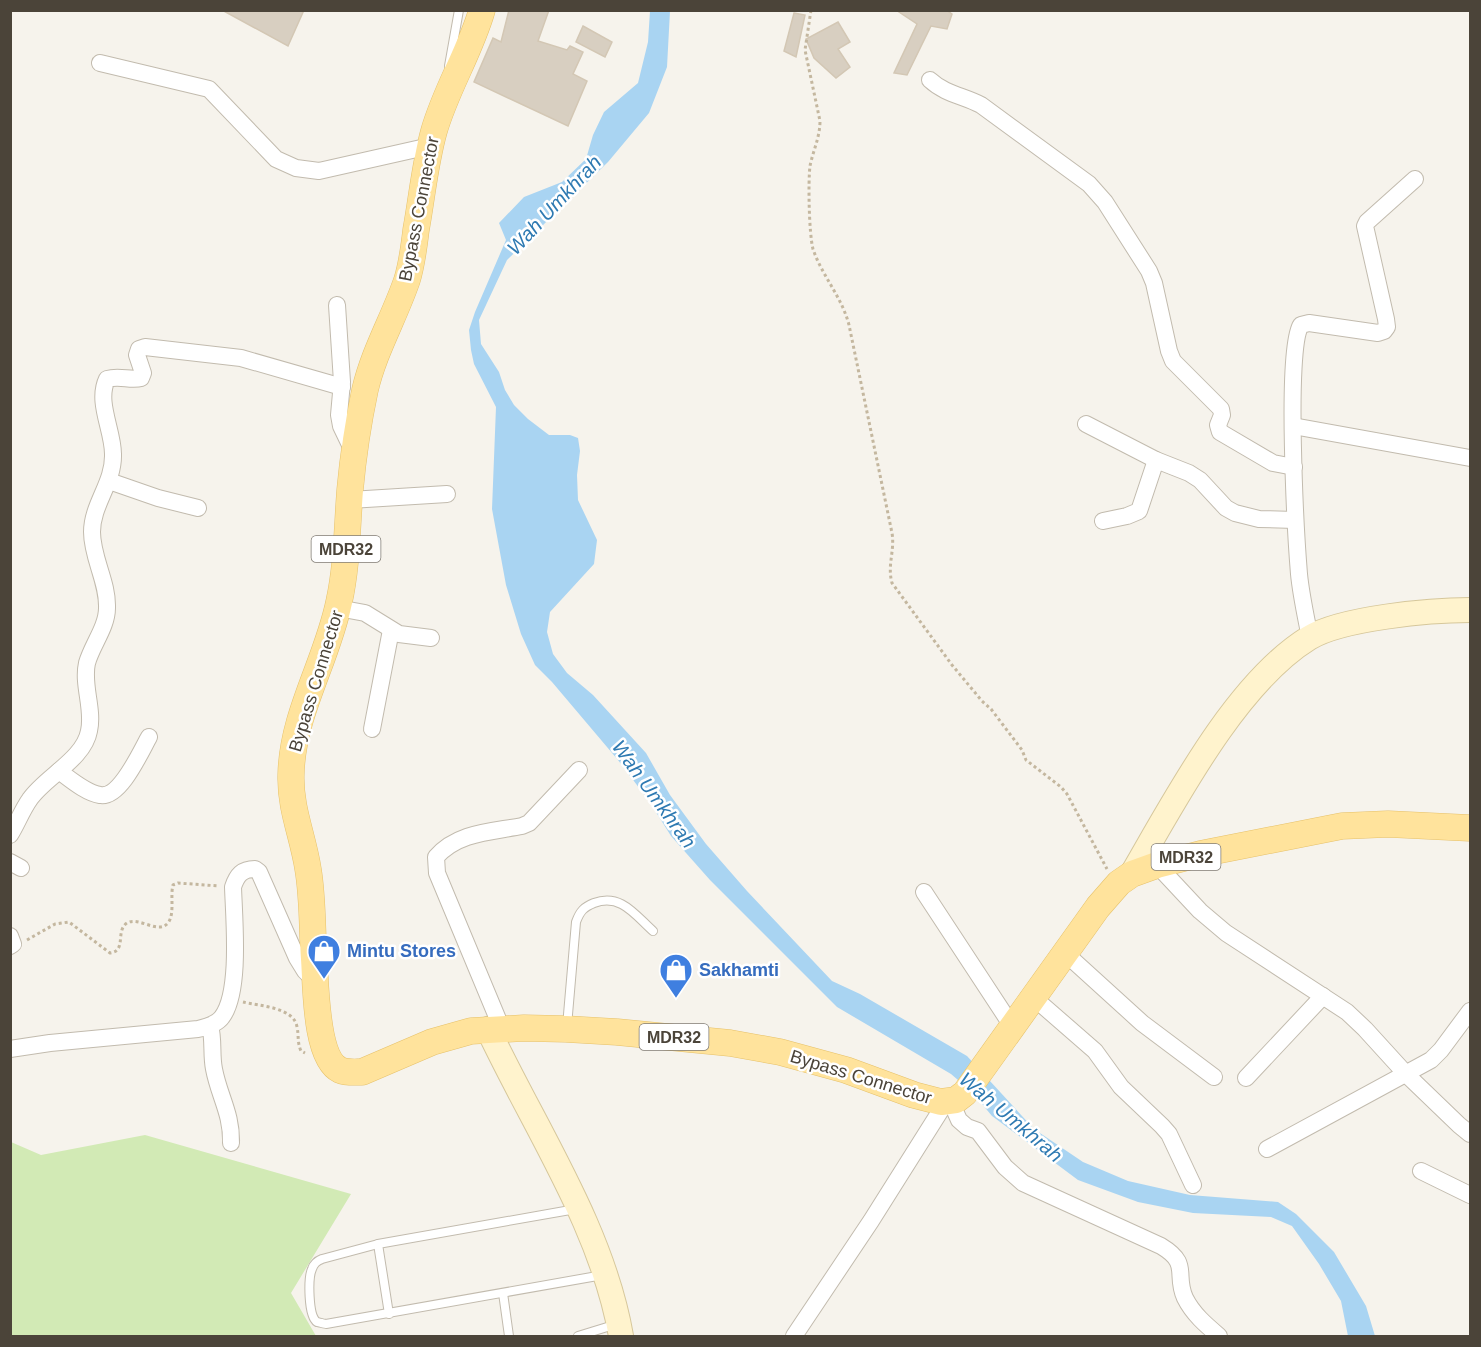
<svg xmlns="http://www.w3.org/2000/svg" width="1481" height="1347" viewBox="0 0 1481 1347" font-family="Arial,sans-serif">
<style>
.green{fill:#d2eab5}
.water{fill:#a9d4f2}
.building{fill:#d8cfc1;stroke:#d3c7b4;stroke-width:1.5}
.lines{fill:none;stroke-linecap:round;stroke-linejoin:round}
.lane-casing{stroke:#c2bbae;stroke-width:10}
.street-casing{stroke:#c2bbae;stroke-width:18}
.secondary-casing{stroke:#d6c79b;stroke-width:26}
.primary-casing{stroke:#e6c16a;stroke-width:27}
.path{stroke:#c4b79f;stroke-width:3;stroke-dasharray:3 3;stroke-linecap:butt}
.lane{stroke:#fff;stroke-width:8}
.street{stroke:#fff;stroke-width:16}
.secondary{stroke:#fff3cd;stroke-width:24}
.primary{stroke:#ffe39c;stroke-width:26}
.labels{text-anchor:middle;stroke-width:5;stroke-linejoin:round;paint-order:stroke}
.shield{fill:#fff;stroke:#817c74;stroke-width:1.5}
.shield-label{font-size:16px;font-weight:bold;fill:#4b4439}
.street-label{font-size:18px;fill:#4b4439;stroke:#fff}
.shop-label{font-size:18px;font-weight:bold;fill:#366cbe;stroke:#fff;text-anchor:start}
.water-label{font-size:20px;font-style:italic;fill:#2e7ab2;stroke:#fff}
</style>
<rect width="100%" height="100%" fill="#f6f3ec"/>
<path class="green" d="M145,1135L351,1194L291,1293L316,1336H11V1142L41,1155Z"/>
<path class="water" d="M650,11H670L667,67L649,113L608,162L507,260L479,320L481,344L499,372L505,390L514,405L528,419L549,435H570L578,438L580,451L577,475L578,500L597,540L594,564L550,612L547,632L553,654L567,673L593,695L646,753L670,795L706,844L747,891L832,981L860,994L967,1056L1034,1129L1083,1162L1128,1181L1190,1195L1278,1202L1296,1214L1334,1252L1366,1306L1375,1336H1348L1341,1301L1319,1264L1292,1226L1271,1217L1193,1213L1138,1202L1078,1180L992,1116L972,1092L951,1074L837,1007L710,880L671,836L649,801L618,760L552,682L535,665L521,634L506,585L492,509L496,407L474,364L471,350L469,330L475,312L506,240L499,223L524,197L562,182L586,159L593,135L604,112L638,83L648,42Z"/>
<g class="building">
<path d="M222,10H304L288,46Z"/>
<path d="M509,10H549L538,41L567,50L570,46L583,52L573,74L587,81L568,126L474,82L493,38L501,42Z"/>
<path d="M896,10H946L952,14L947,29L931,26L907,75L894,73L917,24Z"/>
<path d="M794,13L805,15L796,57L784,51Z"/>
<path d="M838,22L850,42L838,49L850,67L836,78L814,58L806,39Z"/>
<path d="M583,26L612,42L605,57L576,42Z"/>
</g>
<g class="lines">
<g class="lane-casing">
<g id="lane">
<path d="M449,66L459,10"/>
<path d="M567,1026L576,922C580,911 584,907 594,903C621,893 635,915 653,931"/>
<path d="M576,1209L378,1244L322,1259C317,1261 314,1263 312,1269C308,1278 308,1316 317,1322C318,1322 325,1324 326,1324L603,1275"/>
<path d="M378,1244L389,1314"/>
<path d="M503,1293L509,1336"/>
<path d="M578,1336L617,1324"/>
</g>
</g>
<g class="street-casing">
<g id="street">
<path d="M100,63L209,89L276,159L296,168L319,171L430,146"/>
<path d="M930,80C945,94 964,96 981,105L1089,184L1105,202L1149,271L1154,283L1169,351L1173,361L1221,409L1222,415L1218,425L1220,432L1273,463L1294,467"/>
<path d="M337,305L342,382L339,415L341,426L353,451"/>
<path d="M1086,424L1156,460L1189,473L1200,480L1226,508L1235,513L1259,519L1295,520"/>
<path d="M1293,426L1470,458"/>
<path d="M109,481L158,498L198,508"/>
<path d="M350,500L447,494"/>
<path d="M1103,521L1127,516L1139,511L1156,460"/>
<path d="M338,608L365,613L399,634L431,638"/>
<path d="M1310,638C1306,617 1301,595 1299,574C1296,537 1285,348 1301,325L1309,323L1378,333L1384,331L1387,327L1386,319L1365,226L1367,222L1415,179"/>
<path d="M372,729L391,630"/>
<path d="M59,771C70,779 86,793 100,795C120,799 141,751 149,737"/>
<path d="M10,835C17,824 22,810 30,799C45,777 84,759 89,731C94,709 82,685 87,663C92,645 107,627 107,608C108,582 92,558 92,532C92,504 114,483 113,454C113,430 96,402 107,379C120,375 130,381 141,378L143,373L137,355L139,349L145,347L241,358L342,387"/>
<path d="M10,862L21,868"/>
<path d="M1157,865L1200,911L1226,933L1347,1012L1365,1029L1406,1074L1459,1125L1470,1134"/>
<path d="M924,892L1012,1026"/>
<path d="M10,936L13,944L10,946"/>
<path d="M1065,953L1142,1023L1214,1077"/>
<path d="M1033,997L1095,1051L1121,1087L1162,1126L1169,1134L1193,1185"/>
<path d="M210,1026C214,1040 211,1054 214,1069C219,1096 232,1114 231,1143"/>
<path d="M502,1029L437,873L436,857C458,832 491,832 522,826L529,823L579,770"/>
<path d="M10,1049L50,1043L198,1029C207,1027 217,1024 222,1017C241,992 234,919 233,887C237,875 242,869 255,869L259,872L297,958L305,971L315,981"/>
<path d="M1246,1078L1323,996"/>
<path d="M956,1100L955,1111L959,1120L967,1127L978,1131L1005,1167L1023,1183L1161,1246C1191,1264 1174,1274 1185,1298C1193,1314 1206,1325 1219,1336"/>
<path d="M1267,1149L1431,1060L1441,1050L1470,1011"/>
<path d="M1421,1171L1470,1195"/>
<path d="M794,1336L871,1221L946,1102"/>
</g>
</g>
<g class="secondary-casing">
<g id="secondary">
<path d="M1132,874C1175,800 1236,683 1309,638C1342,618 1431,610 1470,610"/>
<path d="M488,1029C535,1129 602,1227 621,1336"/>
</g>
</g>
<g class="primary-casing">
<path id="primary" d="M482,10C470,52 446,89 434,131C425,163 422,197 416,230C414,247 412,264 407,280C394,318 374,351 365,390C358,423 353,457 350,490C347,528 347,566 339,602C327,661 292,714 291,775C290,809 303,836 308,869C313,898 312,929 314,959C316,984 315,1058 340,1070C347,1073 355,1072 362,1072L432,1042L471,1031L524,1028L566,1029L617,1032L730,1043L780,1052L846,1070L914,1095L941,1102L956,1100L965,1093L1098,907L1119,883L1132,874L1157,865L1200,854L1342,826L1388,824L1470,828"/>
</g>
<g class="path">
<path d="M811,10L805,50L820,121C820,137 813,151 810,166C808,182 809,234 813,249C822,276 842,297 849,325L892,533C895,551 887,565 892,583L952,665L982,701L991,709L1022,750L1026,760L1061,787L1067,794L1107,869"/>
<path d="M27,940L55,924L69,922L110,953C127,951 115,931 127,923C139,916 158,935 168,923C175,914 170,896 173,885L178,883L219,886"/>
<path d="M243,1002C259,1006 294,1007 297,1027C299,1036 297,1042 301,1051L305,1053"/>
</g>
<use href="#lane" class="lane"/>
<use href="#street" class="street"/>
<use href="#secondary" class="secondary"/>
<use href="#primary" class="primary"/>
</g>
<defs>
<g id="shop-pin" transform="scale(1.725)"><path d="M0 17L-7.5 6A9.5 9.5 0 1 1 7.5 6Z" fill="#3f7fe0" stroke="#fff"/><path d="M-5-2.5h2.3a2.7 3.5 0 0 1 5.4 0H5L5.5 6h-11ZM-1.5-2.5h3a1.5 2.3 0 0 0-3 0Z" fill="#fff"/></g>
</defs>
<g fill-rule="evenodd">
<use href="#shop-pin" x="324" y="951"/>
<use href="#shop-pin" x="676" y="970"/>
</g>
<g class="labels">
<g class="shield">
<rect x="311.5" y="536" width="69" height="26" rx="4.5"/>
<rect x="1151.5" y="844" width="69" height="26" rx="4.5"/>
<rect x="639.5" y="1024" width="69" height="26" rx="4.5"/>
</g>
<g class="shield-label">
<text x="346" y="555">MDR32</text>
<text x="1186" y="863">MDR32</text>
<text x="674" y="1043">MDR32</text>
</g>
<g class="street-label">
<text transform="translate(419 209) rotate(-79)" y="6">Bypass Connector</text>
<text transform="translate(316 681) rotate(-73)" y="6">Bypass Connector</text>
<text transform="translate(861 1077) rotate(17)" y="6">Bypass Connector</text>
</g>
<g class="shop-label">
<text x="347" y="957">Mintu Stores</text>
<text x="699" y="976">Sakhamti</text>
</g>
<g class="water-label">
<text transform="translate(554 205) rotate(-47)" y="7">Wah Umkhrah</text>
<text transform="translate(654 794) rotate(54)" y="7">Wah Umkhrah</text>
<text transform="translate(1011 1117) rotate(40)" y="7">Wah Umkhrah</text>
</g>
</g>
<rect width="1481" height="1347" fill="none" stroke="#4b4439" stroke-width="24"/>
</svg>
